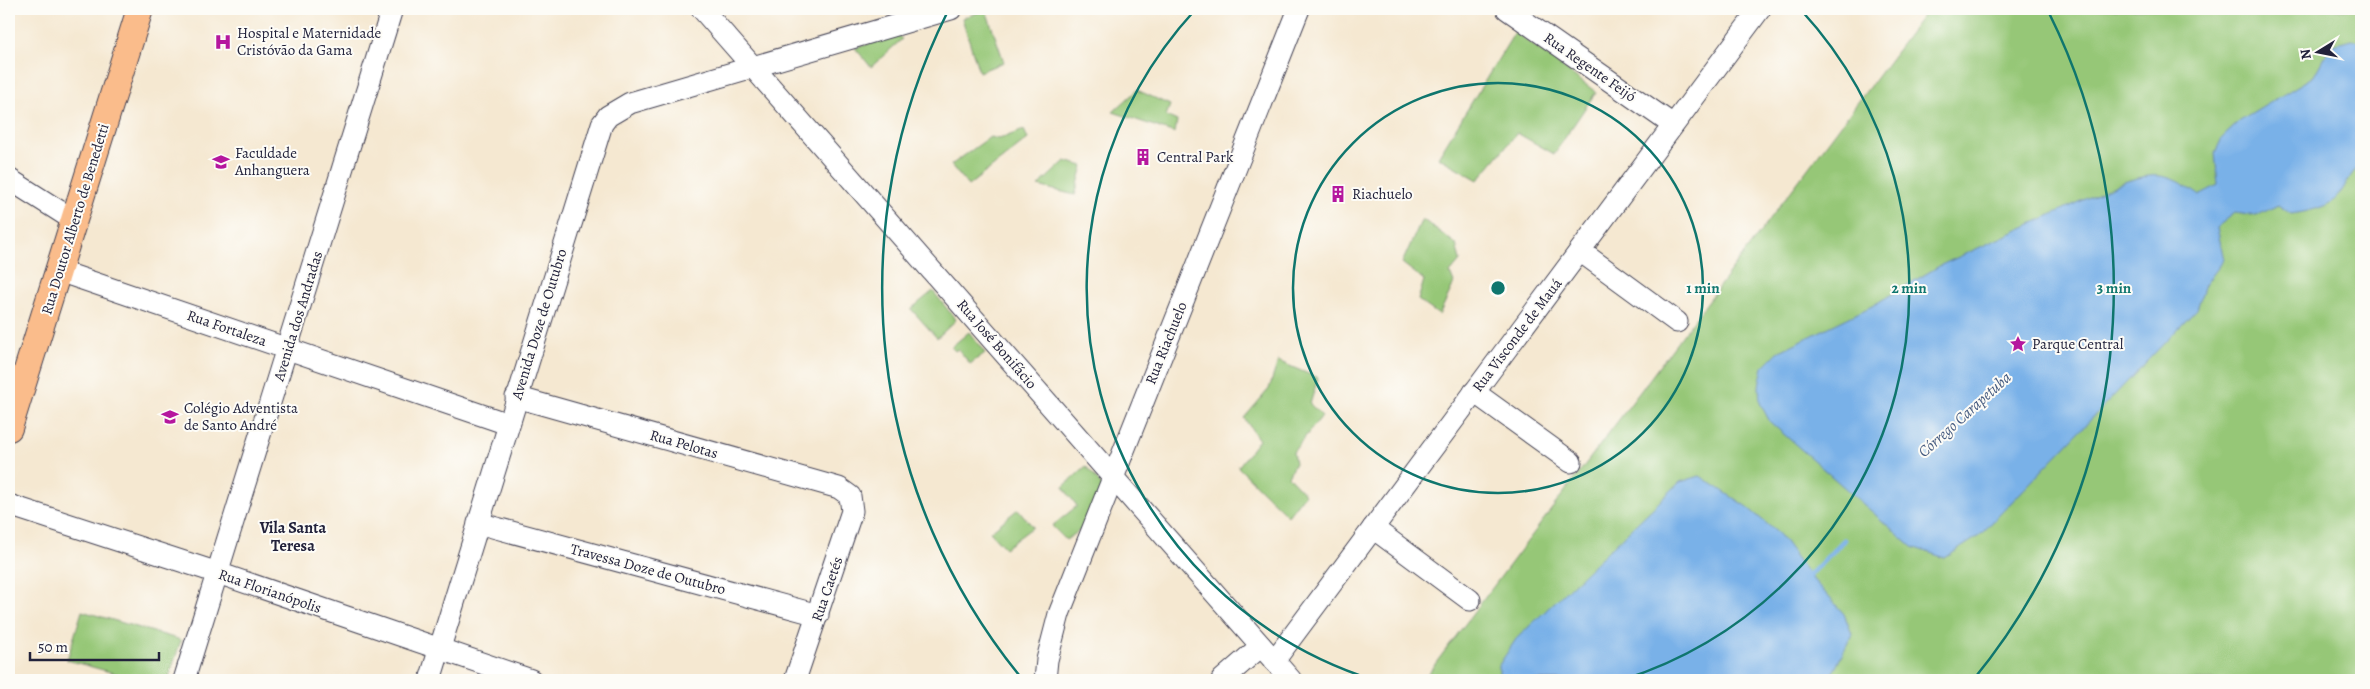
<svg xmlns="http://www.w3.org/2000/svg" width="2370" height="689" viewBox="0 0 2370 689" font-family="Alegreya,serif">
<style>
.green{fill:#96c777;stroke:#5c7459}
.water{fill:#79b1e8;stroke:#4e6a92}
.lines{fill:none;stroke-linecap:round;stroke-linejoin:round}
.stream{stroke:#79b1e8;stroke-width:5}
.minor-casing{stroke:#424052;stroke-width:23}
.major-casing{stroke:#424052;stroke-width:28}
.minor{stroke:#fff;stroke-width:21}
.major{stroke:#fabc8b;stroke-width:26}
.ring{fill:none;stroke:#0f766e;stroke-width:2.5}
.labels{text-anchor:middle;stroke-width:4;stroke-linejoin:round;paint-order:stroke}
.poi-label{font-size:15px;fill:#22223b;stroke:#fdfcf7;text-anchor:start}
.street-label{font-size:15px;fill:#22223b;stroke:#fdfcf7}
.water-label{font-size:16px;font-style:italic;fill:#455b80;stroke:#fdfcf7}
.neighbourhood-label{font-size:16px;font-weight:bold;fill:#22223b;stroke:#fdfcf7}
.centre{fill:#0f766e;stroke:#fdfcf7;stroke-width:2.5}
.ring-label{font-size:15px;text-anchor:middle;font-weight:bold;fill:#0f766e;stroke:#fdfcf7;stroke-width:4;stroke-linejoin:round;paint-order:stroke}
</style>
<rect width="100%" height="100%" fill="#fdfcf7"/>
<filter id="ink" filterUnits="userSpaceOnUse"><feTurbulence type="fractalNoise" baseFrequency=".02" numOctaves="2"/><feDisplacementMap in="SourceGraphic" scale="10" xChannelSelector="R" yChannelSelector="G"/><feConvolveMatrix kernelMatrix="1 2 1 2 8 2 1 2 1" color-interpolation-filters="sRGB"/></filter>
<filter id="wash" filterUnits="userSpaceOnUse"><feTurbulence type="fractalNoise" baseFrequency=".0096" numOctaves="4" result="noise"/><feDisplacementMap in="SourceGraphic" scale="20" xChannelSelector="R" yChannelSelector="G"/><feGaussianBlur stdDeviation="1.12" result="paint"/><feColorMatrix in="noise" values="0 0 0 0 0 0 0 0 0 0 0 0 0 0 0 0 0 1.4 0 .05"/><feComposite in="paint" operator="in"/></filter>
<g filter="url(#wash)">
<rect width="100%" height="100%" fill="#f5e8d1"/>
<g class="green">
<path d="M1928,9H2361V680H1423Z"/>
<path d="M986,10L1004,62L979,72L962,18Z"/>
<path d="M1515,32L1596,92L1554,154L1517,133L1478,180L1438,157Z"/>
<path d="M898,35L902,39L871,67L855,48Z"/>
<path d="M1137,90L1170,105L1166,116L1177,121L1175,133L1113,112Z"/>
<path d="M1024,130L1028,139L968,186L951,165L990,137L999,139Z"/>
<path d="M1065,161L1083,166L1075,195L1038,186Z"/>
<path d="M1422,219L1456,244L1460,261L1450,273L1454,283L1439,315L1418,300L1424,280L1402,263Z"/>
<path d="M933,291L956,320L937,338L911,309Z"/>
<path d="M969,332L985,353L970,364L958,349L955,351L951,347Z"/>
<path d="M1278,361L1318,378L1310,404L1322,416L1293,452L1295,463L1288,476L1305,494L1288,516L1238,467L1259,440L1244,418L1269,389Z"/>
<path d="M1086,466L1104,488L1088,525L1066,540L1052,526L1077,506L1063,487Z"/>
<path d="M1018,509L1033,527L1005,548L990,532Z"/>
<path d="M82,611L181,640L168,680H139L67,660Z"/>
</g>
<g class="water">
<path d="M2351,40L2361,41V165C2349,174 2347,185 2338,196C2329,208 2305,212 2291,214L2278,205L2256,216L2235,213L2217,227L2224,260L2205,285L2197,309L1979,536L1945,558L1912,547L1770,422L1760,403L1759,386L1763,367L1778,352L1872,306L1941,265L2121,183C2157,171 2168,173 2199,195L2218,185L2215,153L2222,138L2240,121L2314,76L2330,46Z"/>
<path d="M1700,476L1747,507L1780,535L1810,576L1844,614L1852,634L1835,669L1826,680H1499V665L1516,639L1680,482Z"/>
</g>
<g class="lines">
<path class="stream" d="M1806,579L1844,540"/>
</g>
</g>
<g filter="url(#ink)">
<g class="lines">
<g class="minor-casing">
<g id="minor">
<path d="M702,9L1291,680"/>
<path d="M1507,9L1673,125"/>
<path d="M9,179L75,221"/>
<path d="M1580,251L1677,322"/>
<path d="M59,271L508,424"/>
<path d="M1474,392L1571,462"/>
<path d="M516,397L839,488L850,496L852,511L795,680"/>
<path d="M9,505L218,573L531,680"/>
<path d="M478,523L818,615"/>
<path d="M1373,528L1470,600"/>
<path d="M1274,661L1760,9"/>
<path d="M184,680L392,9"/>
<path d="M430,680L602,124L608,116L630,103L951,9"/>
<path d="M1045,680L1047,660L1059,614L1299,9"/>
<path d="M1222,680L1261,646"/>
</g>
</g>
<g class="major-casing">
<path id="major" d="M9,428L140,9"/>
</g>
<use href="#minor" class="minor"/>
<use href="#major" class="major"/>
</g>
</g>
<g class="ring">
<circle cx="1498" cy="288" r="205"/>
<path d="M1374 680A411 411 0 0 1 1195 10M1801 10A411 411 0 0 1 1622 680"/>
<path d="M1023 680A616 616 0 0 1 947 13M2049 13A616 616 0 0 1 1973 680"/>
</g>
<defs>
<g id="hospital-bare" transform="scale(1.35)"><path d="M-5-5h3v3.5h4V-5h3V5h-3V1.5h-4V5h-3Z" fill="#b5179e" stroke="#fdfcf7" stroke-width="2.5" paint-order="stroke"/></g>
<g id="building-bare" transform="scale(1.35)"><path d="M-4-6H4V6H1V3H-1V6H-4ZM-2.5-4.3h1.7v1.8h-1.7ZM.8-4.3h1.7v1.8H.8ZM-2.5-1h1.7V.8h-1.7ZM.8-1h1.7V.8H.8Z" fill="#b5179e" stroke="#fdfcf7" stroke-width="2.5" paint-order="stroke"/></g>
<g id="university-bare" transform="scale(1.35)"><path d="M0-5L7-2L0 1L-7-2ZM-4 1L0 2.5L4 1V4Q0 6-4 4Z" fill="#b5179e" stroke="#fdfcf7" stroke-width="2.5" paint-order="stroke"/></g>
<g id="sight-bare" transform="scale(1.35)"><path d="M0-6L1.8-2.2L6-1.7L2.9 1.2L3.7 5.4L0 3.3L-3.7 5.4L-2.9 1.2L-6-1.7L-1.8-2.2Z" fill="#b5179e" stroke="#fdfcf7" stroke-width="2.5" paint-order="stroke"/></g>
<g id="school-bare" transform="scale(1.35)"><path d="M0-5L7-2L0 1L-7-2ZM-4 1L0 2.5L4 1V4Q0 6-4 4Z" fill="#b5179e" stroke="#fdfcf7" stroke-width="2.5" paint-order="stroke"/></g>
</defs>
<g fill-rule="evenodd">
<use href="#hospital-bare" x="223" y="42"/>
<use href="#building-bare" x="1143" y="157"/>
<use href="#university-bare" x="221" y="162"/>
<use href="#building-bare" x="1338" y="194"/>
<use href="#sight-bare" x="2018" y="344"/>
<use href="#school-bare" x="170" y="417"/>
</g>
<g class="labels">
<g class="poi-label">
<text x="237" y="38">Hospital e Maternidade<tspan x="237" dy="17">Cristóvão da Gama</tspan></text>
<text x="235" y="158">Faculdade<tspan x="235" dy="17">Anhanguera</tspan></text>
<text x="1157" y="162">Central Park</text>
<text x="1352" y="199">Riachuelo</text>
<text x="2032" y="349">Parque Central</text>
<text x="184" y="413">Colégio Adventista<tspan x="184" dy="17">de Santo André</tspan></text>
</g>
<g class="street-label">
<text transform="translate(1590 67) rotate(35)" y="5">Rua Regente Feijó</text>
<text transform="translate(75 219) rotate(-73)" y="5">Rua Doutor Alberto de Benedetti</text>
<text transform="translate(298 316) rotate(-73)" y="5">Avenida dos Andradas</text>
<text transform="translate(539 324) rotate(-73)" y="5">Avenida Doze de Outubro</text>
<text transform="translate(227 328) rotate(19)" y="5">Rua Fortaleza</text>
<text transform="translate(1517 335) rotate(-53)" y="5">Rua Visconde de Mauá</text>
<text transform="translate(1166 343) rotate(-68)" y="5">Rua Riachuelo</text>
<text transform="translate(997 344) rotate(49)" y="5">Rua José Bonifácio</text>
<text transform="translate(684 444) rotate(16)" y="5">Rua Pelotas</text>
<text transform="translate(648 569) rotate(15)" y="5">Travessa Doze de Outubro</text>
<text transform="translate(827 589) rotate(-71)" y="5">Rua Caetés</text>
<text transform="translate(270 591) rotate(19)" y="5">Rua Florianópolis</text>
</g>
<g class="water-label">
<text transform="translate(1964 414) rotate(-42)" y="6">Córrego Carapetuba</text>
</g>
<g class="neighbourhood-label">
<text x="293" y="533">Vila Santa<tspan x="293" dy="18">Teresa</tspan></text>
</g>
</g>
<circle cx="1498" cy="288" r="8" class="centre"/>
<g class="ring-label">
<text x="1703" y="293">1 min</text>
<text x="1909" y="293">2 min</text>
<text x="2114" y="293">3 min</text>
</g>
<rect width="2370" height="689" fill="none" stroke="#fdfcf7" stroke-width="30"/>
<g transform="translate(2318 52) rotate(260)" stroke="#fdfcf7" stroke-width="4" paint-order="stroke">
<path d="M0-4L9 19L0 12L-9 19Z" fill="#22223b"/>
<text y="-8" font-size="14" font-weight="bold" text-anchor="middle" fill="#22223b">N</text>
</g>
<path d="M30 652v8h129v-8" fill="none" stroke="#22223b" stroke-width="2.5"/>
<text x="38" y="652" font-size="15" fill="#22223b" stroke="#fdfcf7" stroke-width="4" paint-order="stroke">50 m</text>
</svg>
